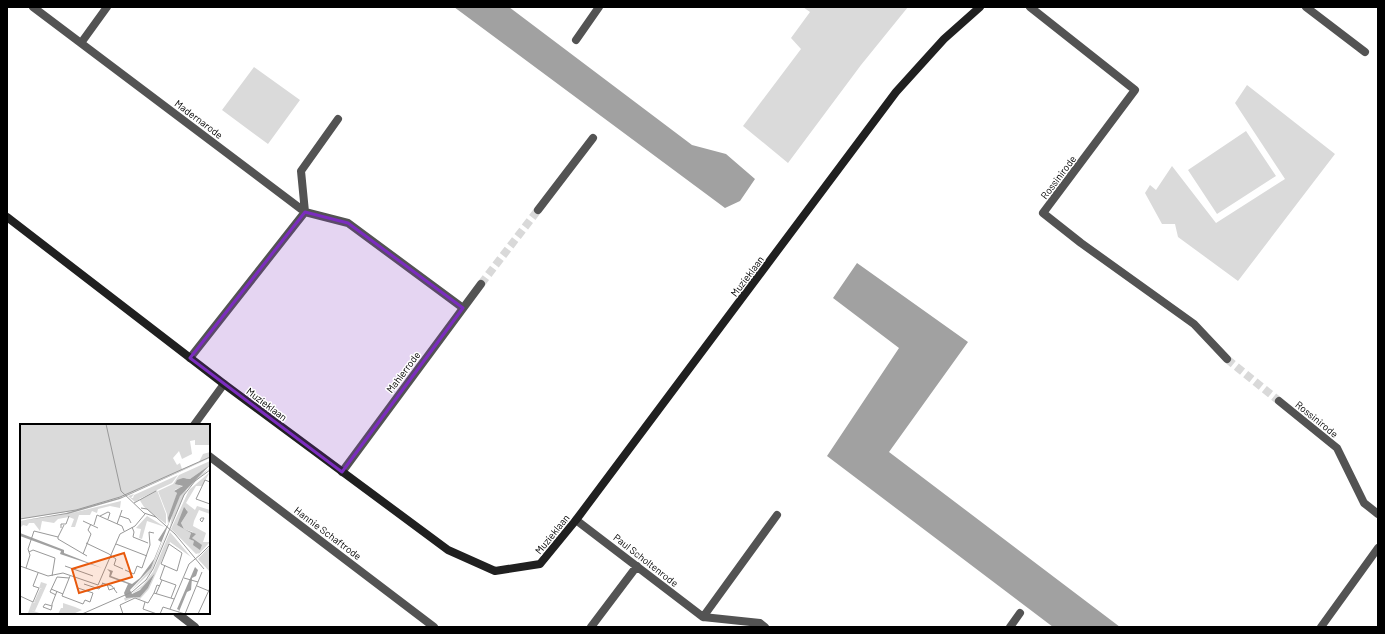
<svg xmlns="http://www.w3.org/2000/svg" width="1385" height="634" font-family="Barlow,sans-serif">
<rect width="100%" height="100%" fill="#fff"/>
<!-- green -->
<path fill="#dadada" d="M 803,7 L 908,7 L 861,65 L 788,163 L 743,126 L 801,49 L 791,38 L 810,12 Z
M 254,67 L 300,100 L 268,144 L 222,110 Z
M 1247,85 L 1335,154 L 1238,281 L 1178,237 L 1175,224 L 1162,224 L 1145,193 L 1150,185 L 1156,190 L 1172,166 L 1216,223 L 1285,179 L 1235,103 Z
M 1246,131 L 1276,176 L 1217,214 L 1188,170 Z"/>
<!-- water -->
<path fill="#a1a1a1" d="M 454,7 L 509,7 L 692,145 L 726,154 L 755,179 L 740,201 L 725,208 Z
M 857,263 L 968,342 L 889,452 L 1120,627 L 1053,627 L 827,456 L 899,348 L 833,298 Z"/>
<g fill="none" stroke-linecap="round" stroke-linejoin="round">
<!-- street-tunnel -->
<path stroke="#d9d9d9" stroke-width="8" stroke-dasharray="8 4" stroke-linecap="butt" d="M 481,284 L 538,210
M 1227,359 L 1279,401"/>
<!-- street -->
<path stroke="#535353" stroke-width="8" d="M 33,7 L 305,212 L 348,223 L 463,308
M 1030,7 L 1135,90 L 1043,213 L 1081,243 L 1194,324 L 1227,359
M 1306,7 L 1365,52
M 576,40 L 599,7
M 81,43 L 107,7
M 538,210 L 593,138
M 190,358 L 305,212 L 301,171 L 338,119
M 1279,401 L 1337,448 L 1364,503 L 1378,514
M 194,425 L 224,384
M 209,456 L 434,627
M 342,472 L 481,284
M 576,520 L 703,617 L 760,623 L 765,627
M 177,613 L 195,627
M 703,617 L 777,515
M 591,627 L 637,566
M 1010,627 L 1020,613
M 1321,627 L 1378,548"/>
<!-- secondary -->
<path stroke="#202020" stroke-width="8" d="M 7,217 L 224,384 L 448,550 L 495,571 L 540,564 L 576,520 L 896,92 L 944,39 L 980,7"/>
</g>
<!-- marked area -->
<path fill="#7b2cbf" fill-opacity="0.2" stroke="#7b2cbf" stroke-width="3" stroke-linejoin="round" d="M 305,212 L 348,223 L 463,308 L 342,472 L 190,358 Z"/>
<g text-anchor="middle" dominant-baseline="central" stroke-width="3" stroke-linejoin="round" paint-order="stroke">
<!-- street labels -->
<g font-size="10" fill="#000" stroke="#fff">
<text transform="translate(199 119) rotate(37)">Madernarode</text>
<text transform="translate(1058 177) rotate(-53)">Rossinirode</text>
<text transform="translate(747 276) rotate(-53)">Muzieklaan</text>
<text transform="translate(403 372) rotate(-53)">Mahlerrode</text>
<text transform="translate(267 404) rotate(37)">Muzieklaan</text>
<text transform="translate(1317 419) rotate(39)">Rossinirode</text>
<text transform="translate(328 533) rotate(37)">Hannie Schaftrode</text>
<text transform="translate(552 534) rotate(-51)">Muzieklaan</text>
<text transform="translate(646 560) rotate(38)">Paul Scholtenrode</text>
</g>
</g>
<!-- overview -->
<g transform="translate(20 424)">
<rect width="190" height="190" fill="#fff"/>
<path d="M 0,0 L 190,0 L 190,25 L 189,21 L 175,21 L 175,16 L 170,17 L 172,30 L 162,35 L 159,27 L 153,34 L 157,41 L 160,39 L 162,45 L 179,38 L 183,30 L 190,28 L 190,34 L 107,71 L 59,86 L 0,95 ZM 190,37 L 190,41 L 170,55 L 166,54 L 159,62 L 162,61 L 161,64 L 156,65 L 154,67 L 157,69 L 148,101 L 147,90 L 138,67 L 153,60 L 159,51 ZM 190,44 L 167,65 L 150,103 L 152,91 L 160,71 L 174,55 ZM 190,48 L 182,62 L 176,62 L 166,79 L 175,86 L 177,82 L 190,86 L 190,90 L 179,86 L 174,97 L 173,102 L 186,109 L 183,118 L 190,118 L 177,132 L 179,129 L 176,130 L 151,105 L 169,66 ZM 166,85 L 168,88 L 161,99 L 164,105 L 173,108 L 172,114 L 176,119 L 180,127 L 174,117 L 169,115 L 171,109 L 157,101 ZM 158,51 L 152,59 L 137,66 L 146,90 L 146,100 L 124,83 L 119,75 L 136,67 L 115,78 L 108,72 L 114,70 L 111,74 L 113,74 L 114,71 ZM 101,77 L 100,84 L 90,82 L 78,85 L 77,89 L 72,87 L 70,91 L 59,91 L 55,103 L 51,103 L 54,95 L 49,93 L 38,95 L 34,99 L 22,97 L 20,107 L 14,99 L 9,99 L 7,102 L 3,101 L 0,104 L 0,97 L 48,90 ZM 127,92 L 145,103 L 127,97 L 122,115 L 119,114 L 121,105 L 116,104 ZM 148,106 L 131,148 L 110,168 L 131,144 ZM 150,108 L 171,133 L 150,118 L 129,165 L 120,175 L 114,173 L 105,177 L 104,174 L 120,172 L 128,164 L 135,149 L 122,164 L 111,170 L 123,161 L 133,148 ZM 190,122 L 190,148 L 178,135 ZM 21,158 L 27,160 L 15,187 L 11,186 L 22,190 L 8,189 L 12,178 L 16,179 L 14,178 L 20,165 L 22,165 L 19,164 ZM 43,179 L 55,183 L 62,186 L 53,190 L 38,190 L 41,184 L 43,184 Z" fill="#dadada" fill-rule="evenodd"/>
<path d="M 190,34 L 100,75 L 48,90 L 0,97 L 46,89 L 102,73 ZM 190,41 L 160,72 L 131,144 L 110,166 L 112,170 L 120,166 L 135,149 L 128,164 L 120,173 L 106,174 L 104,169 L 108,160 L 89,153 L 90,148 L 87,145 L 93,147 L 91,152 L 112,160 L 120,154 L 134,135 L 141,118 L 138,116 L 149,99 L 148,94 L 157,69 L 154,67 L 163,62 L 155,60 L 157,56 L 163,54 L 170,55 ZM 164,83 L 168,88 L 161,99 L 164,105 L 176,110 L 172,114 L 182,121 L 180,126 L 173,121 L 174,117 L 169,115 L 171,109 L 157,101 ZM 0,109 L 44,126 L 44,129 L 82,144 L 40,130 L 41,127 L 0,112 ZM 175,143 L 178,146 L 176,152 L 172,154 L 171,166 L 167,168 L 158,190 L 159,186 L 157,185 Z" fill="#a1a1a1"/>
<path fill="none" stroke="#999" stroke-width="1" d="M 86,0 L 101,67 L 124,89 L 136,93M 114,79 L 136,67M 190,80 L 176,75 L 185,56 L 190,58M 121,84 L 127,85 L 155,110 L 184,145M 80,92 L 88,88 L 90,89 L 88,95M 100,92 L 109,95 L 111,99M 181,94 L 184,94 L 182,98 L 180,96 ZM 0,95 L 56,86 L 100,73 L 190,33M 63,97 L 78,104M 97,100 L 102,86M 74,101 L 77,91 L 102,102 L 104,107M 112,103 L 114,108 L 113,113 L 128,119M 41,104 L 41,100 L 46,100 L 49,92M 38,113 L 38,115 L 67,132M 38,113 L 44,101M 66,119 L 89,130 L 96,135 L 94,141 L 103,145M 96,120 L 127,132M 149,120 L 162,129 L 157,147 L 141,140 ZM 9,128 L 13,126 L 35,134 L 32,152M 63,130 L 71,110 L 68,106 L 71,100M 180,131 L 190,121M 0,142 L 28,152 L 43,149 L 78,161 L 100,110 L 115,102 L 125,90M 45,142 L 73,152M 6,144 L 10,131 L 8,125 L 14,107 L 38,113M 105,146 L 114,150 L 117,142 L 122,144 L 130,121 L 129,108 L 134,109M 50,152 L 42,172 L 63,180 L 65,176 L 70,178 L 73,169 L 58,164M 164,154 L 178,158M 142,156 L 156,161 L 151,174M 142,156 L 140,155 L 145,141M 82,159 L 92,162 L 97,169M 64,160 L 79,165 L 83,159M 87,160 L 89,166 L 95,164M 140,162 L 137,161 L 134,169 L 154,175M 177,162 L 189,167M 31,165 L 43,170M 136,170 L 142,156M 36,171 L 30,168 L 37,153 L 49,154M 0,172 L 13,178 L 19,164 L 13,162 L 18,149M 125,178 L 123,185 L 137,190M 32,182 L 25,180 L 23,183 L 31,186 L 32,182 L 32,180 L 37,167M 150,185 L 169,140 L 180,131M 62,190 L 112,168 L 126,156 L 133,145 L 164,71 L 175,57 L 190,46M 103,190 L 100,181 L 115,174 L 128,179 L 134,169M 140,190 L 143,183 L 165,190M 165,190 L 182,148M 178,190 L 190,164"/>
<path fill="#e8590c" fill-opacity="0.15" stroke="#e8590c" stroke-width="2" d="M 104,129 L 112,153 L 59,169 L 52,145 Z"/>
<rect width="190" height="190" fill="none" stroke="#000" stroke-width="2"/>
</g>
<!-- border -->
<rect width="1385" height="634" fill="none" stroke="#000000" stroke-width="16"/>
</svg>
